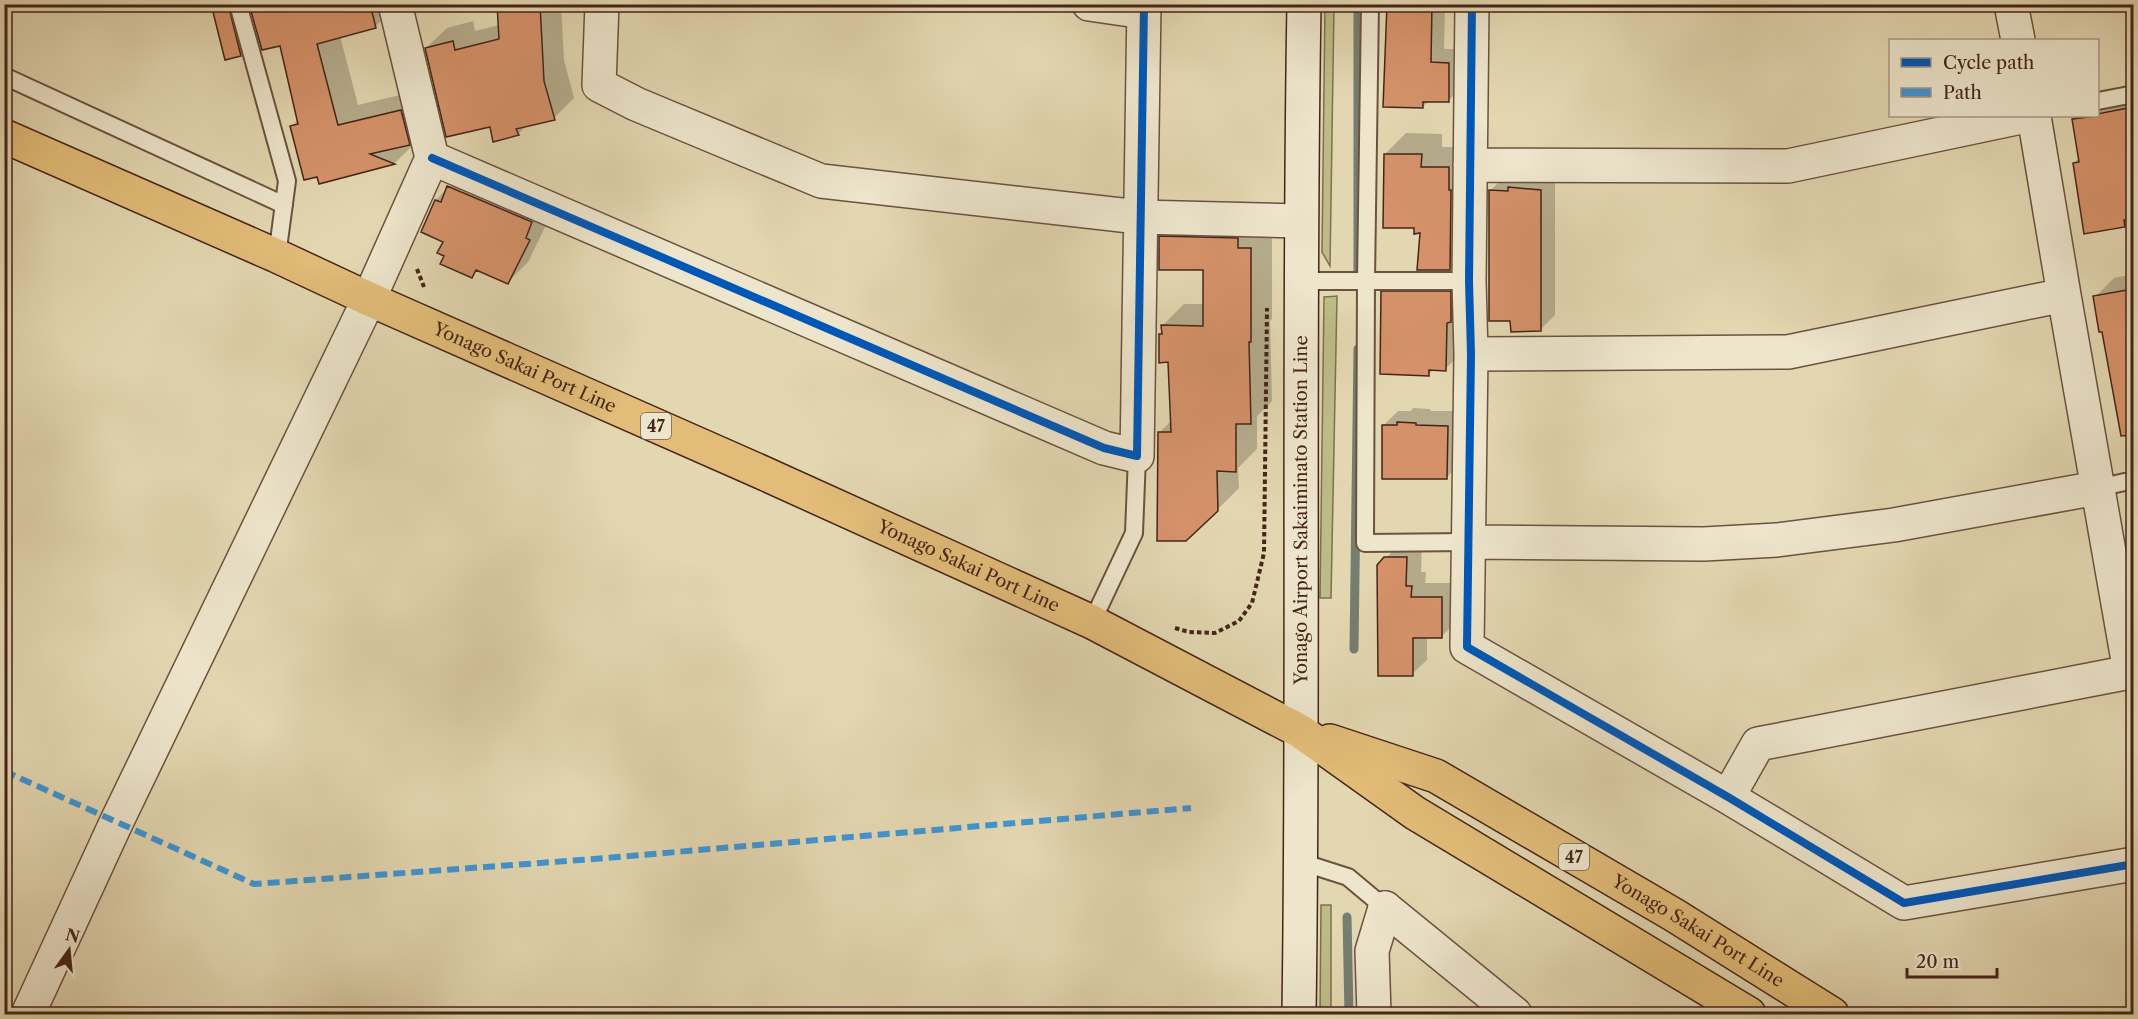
<svg xmlns="http://www.w3.org/2000/svg" width="2138" height="1019" font-family="'Libre Caslon Text',serif">
<rect width="100%" height="100%" fill="#e3d7b1"/>
<filter id="stains"><feTurbulence type="fractalNoise" baseFrequency=".00333" numOctaves="4"/><feColorMatrix values="0 0 0 0 .2 0 0 0 0 .09 0 0 0 0 .02 0 0 0 .5 -.17"/></filter>
<radialGradient id="worn" r=".72"><stop offset=".6" stop-color="#630" stop-opacity="0"/><stop offset="1" stop-color="#630" stop-opacity=".3"/></radialGradient>
<!-- green -->
<path fill="#bcbc86" stroke="#807050" stroke-width="1.5" d="M 1325,5 L 1334,5 L 1330,266 L 1322,252 Z
M 1337,296 L 1331,598 L 1320,598 L 1324,297 Z
M 1321,905 L 1331,905 L 1331,1014 L 1320,1014 Z"/>
<!-- shadow -->
<path fill="#0003" d="M 224,4 L 246,4 L 255,39 L 241,54 L 226,58 Z
M 251,4 L 395,4 L 395,6 L 375,27 L 340,36 L 358,105 L 421,90 L 429,124 L 410,142 L 414,144 L 395,163 L 320,183 L 318,175 L 292,126 L 299,119 L 281,44 Z
M 540,4 L 561,4 L 564,60 L 574,98 L 554,118 L 527,125 L 518,134 L 491,125 L 426,48 L 447,28 L 473,21 L 475,31 L 507,23 Z
M 1384,4 L 1449,4 L 1445,6 L 1444,49 L 1463,49 L 1463,86 L 1449,100 L 1429,100 L 1423,107 L 1389,6 Z
M 2134,92 L 2134,216 L 2124,225 L 2074,163 L 2079,158 L 2073,119 L 2077,116 L 2098,116 L 2098,99 Z
M 1406,133 L 1442,134 L 1442,147 L 1469,147 L 1471,248 L 1450,269 L 1422,232 L 1415,227 L 1385,154 Z
M 469,166 L 549,219 L 528,262 L 508,282 L 479,269 L 472,276 L 446,255 L 445,241 L 423,232 L 436,200 Z
M 1505,176 L 1555,176 L 1555,315 L 1540,330 L 1490,191 Z
M 1182,215 L 1272,227 L 1272,319 L 1270,321 L 1272,401 L 1257,416 L 1257,449 L 1238,468 L 1239,488 L 1217,510 L 1159,433 L 1172,420 L 1170,360 L 1160,334 L 1163,331 L 1163,325 L 1184,304 L 1205,304 L 1205,268 L 1161,237 Z
M 1402,272 L 1470,272 L 1465,350 L 1445,369 L 1434,368 L 1429,374 L 1382,292 Z
M 2134,274 L 2134,414 L 2119,417 L 2103,330 L 2095,297 L 2114,278 Z
M 1413,408 L 1430,409 L 1431,411 L 1462,411 L 1461,463 L 1446,478 L 1383,426 L 1398,411 L 1411,411 Z
M 1401,543 L 1422,543 L 1421,572 L 1426,572 L 1425,583 L 1456,583 L 1456,622 L 1441,637 L 1427,637 L 1427,660 L 1412,674 L 1378,566 Z"/>
<g fill="none" stroke-linecap="round" stroke-linejoin="round">
<!-- stream -->
<path stroke="#757e71" stroke-width="9" d="M 1358,4 L 1358,284
M 1354,649 L 1358,349
M 1347,917 L 1349,1014"/>
</g>
<!-- building -->
<path fill="#d5926a" stroke="#452519" stroke-width="1.5" d="M 211,4 L 228,4 L 241,56 L 225,60 Z
M 249,4 L 370,4 L 376,28 L 317,44 L 338,125 L 401,110 L 410,145 L 370,154 L 395,164 L 319,184 L 317,177 L 304,180 L 290,126 L 298,124 L 280,46 L 262,50 Z
M 497,4 L 540,4 L 544,81 L 555,120 L 516,129 L 519,135 L 493,142 L 490,127 L 446,137 L 425,48 L 453,41 L 455,50 L 499,39 Z
M 1387,4 L 1432,4 L 1431,62 L 1449,63 L 1449,102 L 1423,102 L 1423,108 L 1383,107 Z
M 2133,107 L 2133,218 L 2124,220 L 2125,227 L 2084,234 L 2073,163 L 2079,162 L 2072,119 L 2097,116 L 2097,114 Z
M 1384,154 L 1422,154 L 1421,167 L 1449,167 L 1449,190 L 1451,190 L 1450,270 L 1417,270 L 1420,233 L 1414,234 L 1414,228 L 1383,228 Z
M 447,186 L 532,222 L 526,238 L 530,240 L 508,284 L 476,270 L 472,278 L 440,264 L 444,256 L 437,253 L 443,242 L 421,232 L 435,200 L 441,202 Z
M 1508,187 L 1541,190 L 1541,331 L 1511,332 L 1510,321 L 1489,321 L 1489,190 L 1508,191 Z
M 1159,236 L 1238,238 L 1238,248 L 1251,248 L 1251,342 L 1249,342 L 1251,424 L 1236,424 L 1236,472 L 1217,471 L 1218,511 L 1186,541 L 1157,541 L 1158,432 L 1171,432 L 1168,362 L 1159,363 L 1159,334 L 1162,334 L 1161,325 L 1203,326 L 1203,270 L 1159,270 Z
M 2133,289 L 2133,435 L 2121,436 L 2102,332 L 2099,332 L 2093,296 Z
M 1381,291 L 1451,291 L 1451,322 L 1447,323 L 1446,371 L 1429,370 L 1429,376 L 1380,374 Z
M 1397,422 L 1416,423 L 1416,425 L 1448,426 L 1447,479 L 1382,479 L 1382,425 L 1397,425 Z
M 1384,557 L 1407,557 L 1406,586 L 1412,586 L 1411,597 L 1442,597 L 1442,638 L 1413,638 L 1413,676 L 1378,676 L 1377,565 Z"/>
<g fill="none" stroke-linecap="round" stroke-linejoin="round">
<defs>
<path id="service" d="M 238,4 L 287,181 L 277,256
M 1370,4 L 1366,280 L 1365,543 L 1469,542
M 4,76 L 284,205
M 2098,101 L 2134,94
M 1301,281 L 1469,281
M 2097,488 L 2134,480
M 1092,622 L 1134,533 L 1137,456
M 1301,862 L 1348,877 L 1385,908"/>
<path id="minor" d="M 602,4 L 599,85 L 636,104 L 821,181 L 1139,217 L 1300,221
M 1089,4 L 1144,12
M 1472,4 L 1469,281 L 1471,354 L 1467,647 L 1728,797 L 1904,903 L 2134,864
M 2011,4 L 2018,40
M 432,158 L 1104,448 L 1137,456 L 1144,4
M 1470,165 L 1788,166 L 2026,116
M 1471,354 L 1788,352 L 2064,295
M 1469,542 L 1704,544 L 1777,540 L 1894,525 L 2097,488
M 1728,797 L 1758,744 L 2130,672 L 2064,295 L 2034,116
M 28,1014 L 116,823 L 369,299 L 432,158 L 395,4
M 1374,1014 L 1372,951 L 1385,908"/>
<path id="tertiary" d="M 1385,908 L 1515,1014"/>
<g id="secondary">
<path id="s1" d="M 1299,1014 C 1304,678 1298,341 1304,4"/>
</g>
<g id="primary">
<path id="s2" d="M 4,136 L 277,256 L 369,299 L 761,472 L 1092,622 L 1300,731 L 1415,813 L 1749,1014"/>
<path id="s3" d="M 1330,741 L 1436,776 L 1674,915 L 1832,1014"/>
</g>
</defs>
<!-- service casing -->
<use href="#service" stroke="#6c523f" stroke-width="20"/>
<!-- minor casing -->
<use href="#minor" stroke="#6c523f" stroke-width="36"/>
<!-- tertiary casing -->
<use href="#tertiary" stroke="#6c523f" stroke-width="36"/>
<!-- secondary casing -->
<use href="#secondary" stroke="#452519" stroke-width="36"/>
<!-- primary casing -->
<use href="#primary" stroke="#452519" stroke-width="36"/>
<!-- path -->
<path stroke="#452519" stroke-width="4" stroke-dasharray="4.5 3" stroke-linecap="butt" d="M 417,269 L 424,287
M 1175,628 L 1189,632 L 1215,633 L 1239,621 L 1252,603 L 1264,553 L 1267,308"/>
<!-- service -->
<use href="#service" stroke="#ede5cc" stroke-width="16"/>
<!-- minor -->
<use href="#minor" stroke="#ede5cc" stroke-width="33"/>
<!-- tertiary -->
<use href="#tertiary" stroke="#ede5cc" stroke-width="33"/>
<!-- secondary -->
<use href="#secondary" stroke="#ede5cc" stroke-width="33"/>
<!-- primary -->
<use href="#primary" stroke="#e2bc78" stroke-width="33"/>
<!-- quiet -->
<path stroke="#4095d4" stroke-width="6" stroke-dasharray="12 6" stroke-linecap="butt" d="M 4,771 L 254,884 L 594,859 L 1191,808"/>
<defs>
<path id="cycleway" d="M 1472,4 L 1469,281 L 1471,354 L 1467,647 L 1728,797 L 1904,903 L 2134,864
M 432,158 L 1104,448 L 1137,456 L 1144,4"/>
</defs>
<!-- cycleway casing -->
<use href="#cycleway" stroke="#ede5cc" stroke-width="11"/>
<!-- cycleway -->
<use href="#cycleway" stroke="#0057b8" stroke-width="8"/>
</g>
<g text-anchor="middle" dominant-baseline="central" stroke-width="5" stroke-linejoin="round" paint-order="stroke">
<!-- shield labels -->
<g fill="#ede5cc" stroke="#775f4f" stroke-width="1.5">
<rect x="641" y="413" width="30" height="26" rx="4.5"/>
<rect x="1559" y="844" width="30" height="26" rx="4.5"/>
</g>
<g font-size="16" font-weight="bold" fill="#452519">
<text x="656" y="426">47</text>
<text x="1574" y="857">47</text>
</g>
<!-- street labels -->
<g font-size="18" fill="#452519" stroke="#ede5cc">
<text stroke="none"><textPath href="#s2" startOffset="570">Yonago Sakai Port Line</textPath></text>
<text stroke="none"><textPath href="#s1" startOffset="504">Yonago Airport Sakaiminato Station Line</textPath></text>
<text stroke="none"><textPath href="#s2" startOffset="1056">Yonago Sakai Port Line</textPath></text>
<text stroke="none"><textPath href="#s3" startOffset="416">Yonago Sakai Port Line</textPath></text>
</g>
</g>
<!-- margin -->
<rect width="2138" height="1019" fill="none" stroke="#e3d7b1" stroke-width="24"/>
<rect x="6" y="6" width="2126" height="1007" fill="none" stroke="#452519" stroke-width="3"/>
<rect x="12" y="12" width="2114" height="995" fill="none" stroke="#452519" stroke-width="1.5"/>
<!-- legend -->
<rect x="1889" y="39" width="210" height="78" fill="#ede5cc" stroke="#aa9884" stroke-width="1.5"/>
<rect x="1901" y="58" width="30" height="9" fill="#0057b8" stroke="#aa9884" stroke-width="1.5"/>
<text x="1943" y="69" font-size="18" fill="#452519">Cycle path</text>
<rect x="1901" y="88" width="30" height="9" fill="#4095d4" stroke="#aa9884" stroke-width="1.5"/>
<text x="1943" y="99" font-size="18" fill="#452519">Path</text>
<!-- north arrow -->
<g transform="translate(69 950) rotate(15)" stroke="#ede5cc" stroke-width="4.5" paint-order="stroke">
<path d="M0-4.5L10 22L0 15L-10 22Z" fill="#452519"/>
<text y="-9" font-size="16" font-weight="bold" text-anchor="middle" fill="#452519">N</text>
</g>
<!-- scale -->
<path d="M1907 968v9h90v-9" fill="none" stroke="#452519" stroke-width="3"/>
<text x="1916" y="968" font-size="18" fill="#452519" stroke="#ede5cc" stroke-width="4.5" paint-order="stroke">20 m</text>
<rect width="100%" height="100%" filter="url(#stains)"/>
<rect width="100%" height="100%" fill="url(#worn)"/>
</svg>
